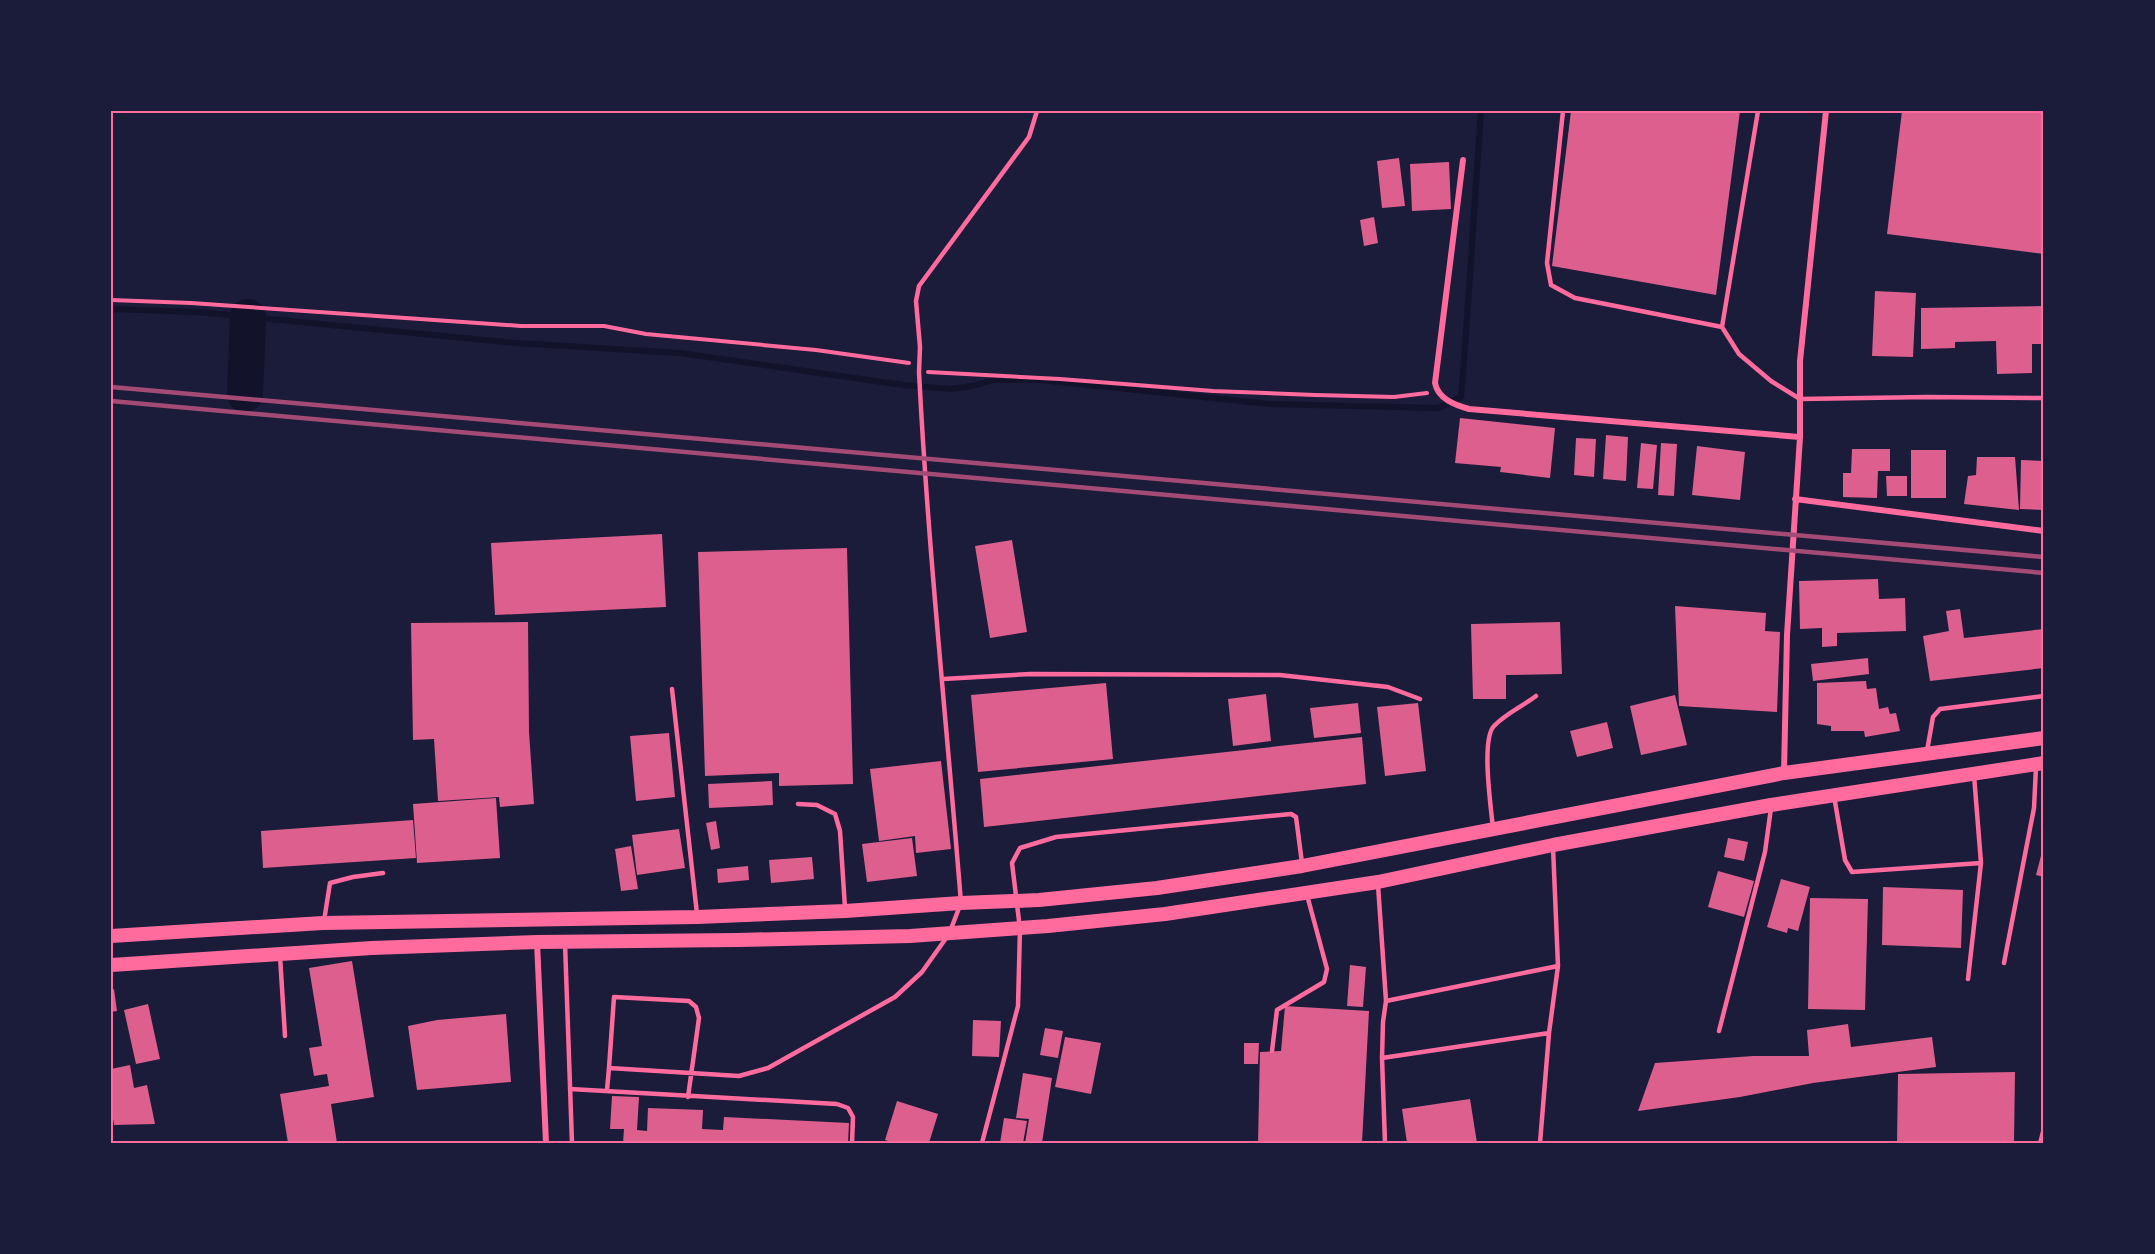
<svg xmlns="http://www.w3.org/2000/svg" width="2155" height="1254" font-family="Cabin,sans-serif">
<rect width="100%" height="100%" fill="#1b1b3a"/>
<g fill="none" stroke-linecap="round" stroke-linejoin="round">
<!-- stream -->
<path stroke="#12122b" stroke-width="6" d="M 111,309 L 198,312 L 516,343 L 680,353 L 903,385 L 950,389 L 973,386 L 993,380 L 1041,380 L 1269,404 L 1438,408 L 1461,397 C 1469,302 1474,207 1481,111"/>
<!-- river -->
<path stroke="#12122b" stroke-width="36" d="M 245,394 L 248,317"/>
</g>
<!-- building -->
<path fill="#dd5f8e" d="M 1571,111 L 1740,111 L 1716,295 L 1552,266 Z
M 1902,111 L 2044,111 L 2044,254 L 1887,234 Z
M 1399,158 L 1405,206 L 1382,208 L 1377,161 Z
M 1449,162 L 1451,209 L 1412,211 L 1410,164 Z
M 1374,217 L 1378,243 L 1364,246 L 1360,220 Z
M 1875,291 L 1916,293 L 1913,357 L 1872,356 Z
M 2044,306 L 2044,344 L 2032,344 L 2032,373 L 1997,374 L 1996,341 L 1955,342 L 1955,348 L 1921,349 L 1921,308 Z
M 1460,418 L 1555,428 L 1550,478 L 1500,472 L 1501,467 L 1455,463 Z
M 1606,435 L 1628,437 L 1626,481 L 1603,479 Z
M 1576,438 L 1596,439 L 1594,477 L 1574,475 Z
M 1641,443 L 1657,445 L 1653,489 L 1637,488 Z
M 1661,443 L 1677,444 L 1674,496 L 1658,495 Z
M 1697,446 L 1745,452 L 1740,500 L 1692,495 Z
M 1852,449 L 1890,449 L 1890,471 L 1878,471 L 1877,498 L 1843,497 L 1843,473 L 1851,473 Z
M 1911,450 L 1946,450 L 1946,498 L 1911,498 Z
M 1977,457 L 2015,457 L 2019,510 L 1964,504 L 1968,476 L 1976,475 Z
M 2021,460 L 2044,461 L 2044,510 L 2020,509 Z
M 1886,476 L 1907,476 L 1907,496 L 1887,496 Z
M 662,534 L 666,607 L 495,615 L 491,543 Z
M 1012,540 L 1027,632 L 990,638 L 975,546 Z
M 847,548 L 853,784 L 779,786 L 779,773 L 705,776 L 698,552 Z
M 1878,579 L 1879,599 L 1905,598 L 1906,631 L 1837,633 L 1837,646 L 1822,647 L 1822,628 L 1800,629 L 1799,581 Z
M 1675,606 L 1766,613 L 1765,631 L 1780,632 L 1777,712 L 1679,706 Z
M 1960,609 L 1964,638 L 2044,629 L 2044,668 L 1930,681 L 1923,636 L 1949,631 L 1946,611 Z
M 528,622 L 529,732 L 534,804 L 500,807 L 499,797 L 438,801 L 434,739 L 413,740 L 411,623 Z
M 1560,622 L 1562,674 L 1506,675 L 1506,699 L 1473,699 L 1471,624 Z
M 1868,658 L 1869,674 L 1813,681 L 1811,664 Z
M 1866,681 L 1867,689 L 1876,688 L 1879,709 L 1888,707 L 1890,714 L 1896,713 L 1900,731 L 1865,737 L 1864,731 L 1831,731 L 1831,726 L 1817,724 L 1817,683 Z
M 1106,683 L 1113,759 L 978,772 L 971,695 Z
M 1266,694 L 1271,741 L 1233,746 L 1228,699 Z
M 1675,695 L 1687,745 L 1641,755 L 1630,706 Z
M 1358,703 L 1361,733 L 1314,738 L 1310,708 Z
M 1418,703 L 1426,771 L 1385,776 L 1377,707 Z
M 1607,722 L 1613,748 L 1577,757 L 1570,731 Z
M 669,733 L 675,797 L 636,801 L 630,736 Z
M 1362,737 L 1366,784 L 984,827 L 980,779 Z
M 941,761 L 951,849 L 916,853 L 915,836 L 879,841 L 870,769 Z
M 772,781 L 773,805 L 709,808 L 708,784 Z
M 496,798 L 500,858 L 417,863 L 413,804 Z
M 413,820 L 416,858 L 263,868 L 261,831 Z
M 716,821 L 720,848 L 711,850 L 706,823 Z
M 679,829 L 685,868 L 637,875 L 632,835 Z
M 912,838 L 917,876 L 867,882 L 862,844 Z
M 1728,838 L 1748,842 L 1744,861 L 1724,857 Z
M 631,846 L 638,889 L 621,891 L 615,849 Z
M 2043,848 L 2044,848 L 2044,877 L 2036,875 Z
M 812,857 L 814,879 L 771,883 L 769,860 Z
M 748,866 L 749,880 L 718,883 L 717,869 Z
M 1718,871 L 1754,881 L 1744,917 L 1708,907 Z
M 1781,879 L 1810,887 L 1798,931 L 1788,928 L 1787,933 L 1767,927 Z
M 1883,887 L 1963,890 L 1961,948 L 1882,945 Z
M 1810,898 L 1868,899 L 1865,1010 L 1808,1009 Z
M 352,961 L 374,1097 L 331,1104 L 337,1143 L 288,1143 L 280,1094 L 329,1086 L 327,1074 L 314,1076 L 309,1048 L 322,1046 L 309,968 Z
M 1350,965 L 1366,967 L 1363,1007 L 1347,1006 Z
M 114,989 L 117,1011 L 111,1012 L 111,990 Z
M 148,1004 L 160,1059 L 136,1064 L 124,1010 Z
M 1285,1006 L 1369,1011 L 1362,1143 L 1258,1143 L 1260,1052 L 1281,1051 Z
M 506,1014 L 511,1082 L 417,1090 L 408,1026 L 437,1020 Z
M 973,1020 L 1001,1021 L 999,1057 L 972,1056 Z
M 1848,1024 L 1851,1047 L 1932,1037 L 1936,1067 L 1813,1083 L 1740,1097 L 1638,1111 L 1655,1063 L 1753,1056 L 1809,1056 L 1807,1030 Z
M 1045,1028 L 1063,1031 L 1058,1058 L 1040,1055 Z
M 1065,1037 L 1101,1043 L 1091,1094 L 1055,1087 Z
M 1244,1043 L 1259,1043 L 1258,1064 L 1244,1064 Z
M 130,1065 L 134,1088 L 147,1085 L 155,1124 L 114,1125 L 111,1107 L 113,1106 L 111,1069 Z
M 2015,1072 L 2014,1143 L 1897,1143 L 1898,1074 Z
M 1023,1073 L 1052,1078 L 1042,1143 L 1025,1143 L 1029,1119 L 1016,1118 Z
M 612,1096 L 639,1097 L 637,1130 L 647,1131 L 648,1108 L 703,1110 L 702,1129 L 723,1130 L 724,1117 L 849,1123 L 848,1143 L 623,1143 L 624,1129 L 610,1129 Z
M 1470,1099 L 1477,1143 L 1407,1143 L 1402,1109 Z
M 897,1101 L 938,1114 L 929,1143 L 894,1143 L 885,1140 Z
M 1004,1118 L 1027,1121 L 1023,1143 L 1000,1143 Z"/>
<g fill="none" stroke-linecap="round" stroke-linejoin="round">
<!-- path -->
<path stroke="#ff6b9d" stroke-width="4" d="M 111,300 L 191,303 L 521,326 L 604,326 L 646,334 L 816,350 L 909,363
M 928,372 L 1060,379 L 1213,391 L 1315,395 L 1394,397 L 1427,393"/>
<!-- service -->
<path stroke="#ff6b9d" stroke-width="4.5" d="M 1563,111 L 1547,263 L 1551,285 L 1575,298 L 1722,327 L 1739,354 L 1771,381 L 1800,399 L 1927,397 L 2044,398
M 1722,327 L 1758,111
M 943,679 L 1031,674 L 1280,675 L 1388,687 L 1420,699
M 672,689 L 697,914
M 1927,751 L 1933,717 L 1940,709 L 2044,696
M 1834,796 L 1845,860 L 1852,872 L 1981,863
M 798,804 L 817,805 L 835,814 L 840,831 L 845,908
M 1493,828 C 1491,808 1481,739 1494,726 C 1505,714 1523,706 1536,696
M 1378,885 L 1386,1001 L 1383,1022 L 1382,1058 L 1549,1033
M 324,921 L 330,883 L 353,877 L 383,873
M 565,943 L 572,1143
M 280,956 L 285,1036
M 2004,963 L 2034,808 L 2036,767
M 1968,979 L 1981,863 L 1974,775
M 1386,1001 L 1558,966
M 1719,1031 L 1765,852 L 1771,808
M 1272,1051 L 1277,1010 L 1324,982 L 1327,969 L 1307,895
M 1382,1058 L 1385,1143
M 609,1068 L 614,997 L 689,1001 L 696,1007 L 699,1018 L 688,1097
M 570,1089 L 837,1104 L 848,1108 L 853,1117 L 852,1143
M 607,1090 L 609,1068 L 739,1076 L 768,1068 L 895,997 L 922,972 L 949,934 L 961,903 C 947,726 928,549 919,372 L 920,347 L 916,301 L 919,286 L 1029,137 L 1037,111
M 982,1143 L 1018,1006 L 1020,929 L 1012,863 L 1020,848 L 1056,837 L 1291,814 L 1296,817 L 1302,863
M 1540,1143 L 1549,1033 L 1558,966 L 1553,847"/>
<!-- minor -->
<path stroke="#ff6b9d" stroke-width="6" d="M 1463,160 L 1435,383 C 1438,399 1455,405 1469,409 L 1800,437
M 1795,499 L 2044,531
M 1784,772 L 1787,635 L 1800,437 L 1800,361 L 1826,111
M 537,942 L 546,1143
M 2041,1143 L 2044,1131"/>
<!-- trunk -->
<path stroke="#ff6b9d" stroke-width="14" d="M 111,936 L 323,923 L 697,917 L 845,911 L 961,903 L 1039,900 L 1157,888 L 1302,866 L 1784,773 L 2044,738
M 111,965 L 372,948 L 537,942 L 737,940 L 910,936 L 1048,926 L 1165,914 L 1378,882 L 1553,845 L 1771,805 L 2044,763"/>
<!-- rail -->
<path stroke="#a44b75" stroke-width="4.5" d="M 111,387 L 2044,557
M 111,401 L 2044,573"/>
</g>
<!-- border -->
<rect width="2155" height="1254" fill="none" stroke="#1b1b3a" stroke-width="225"/>
<rect x="112" y="112" width="1930" height="1030" fill="none" stroke="#ff6b9d" stroke-width="2"/>
</svg>
